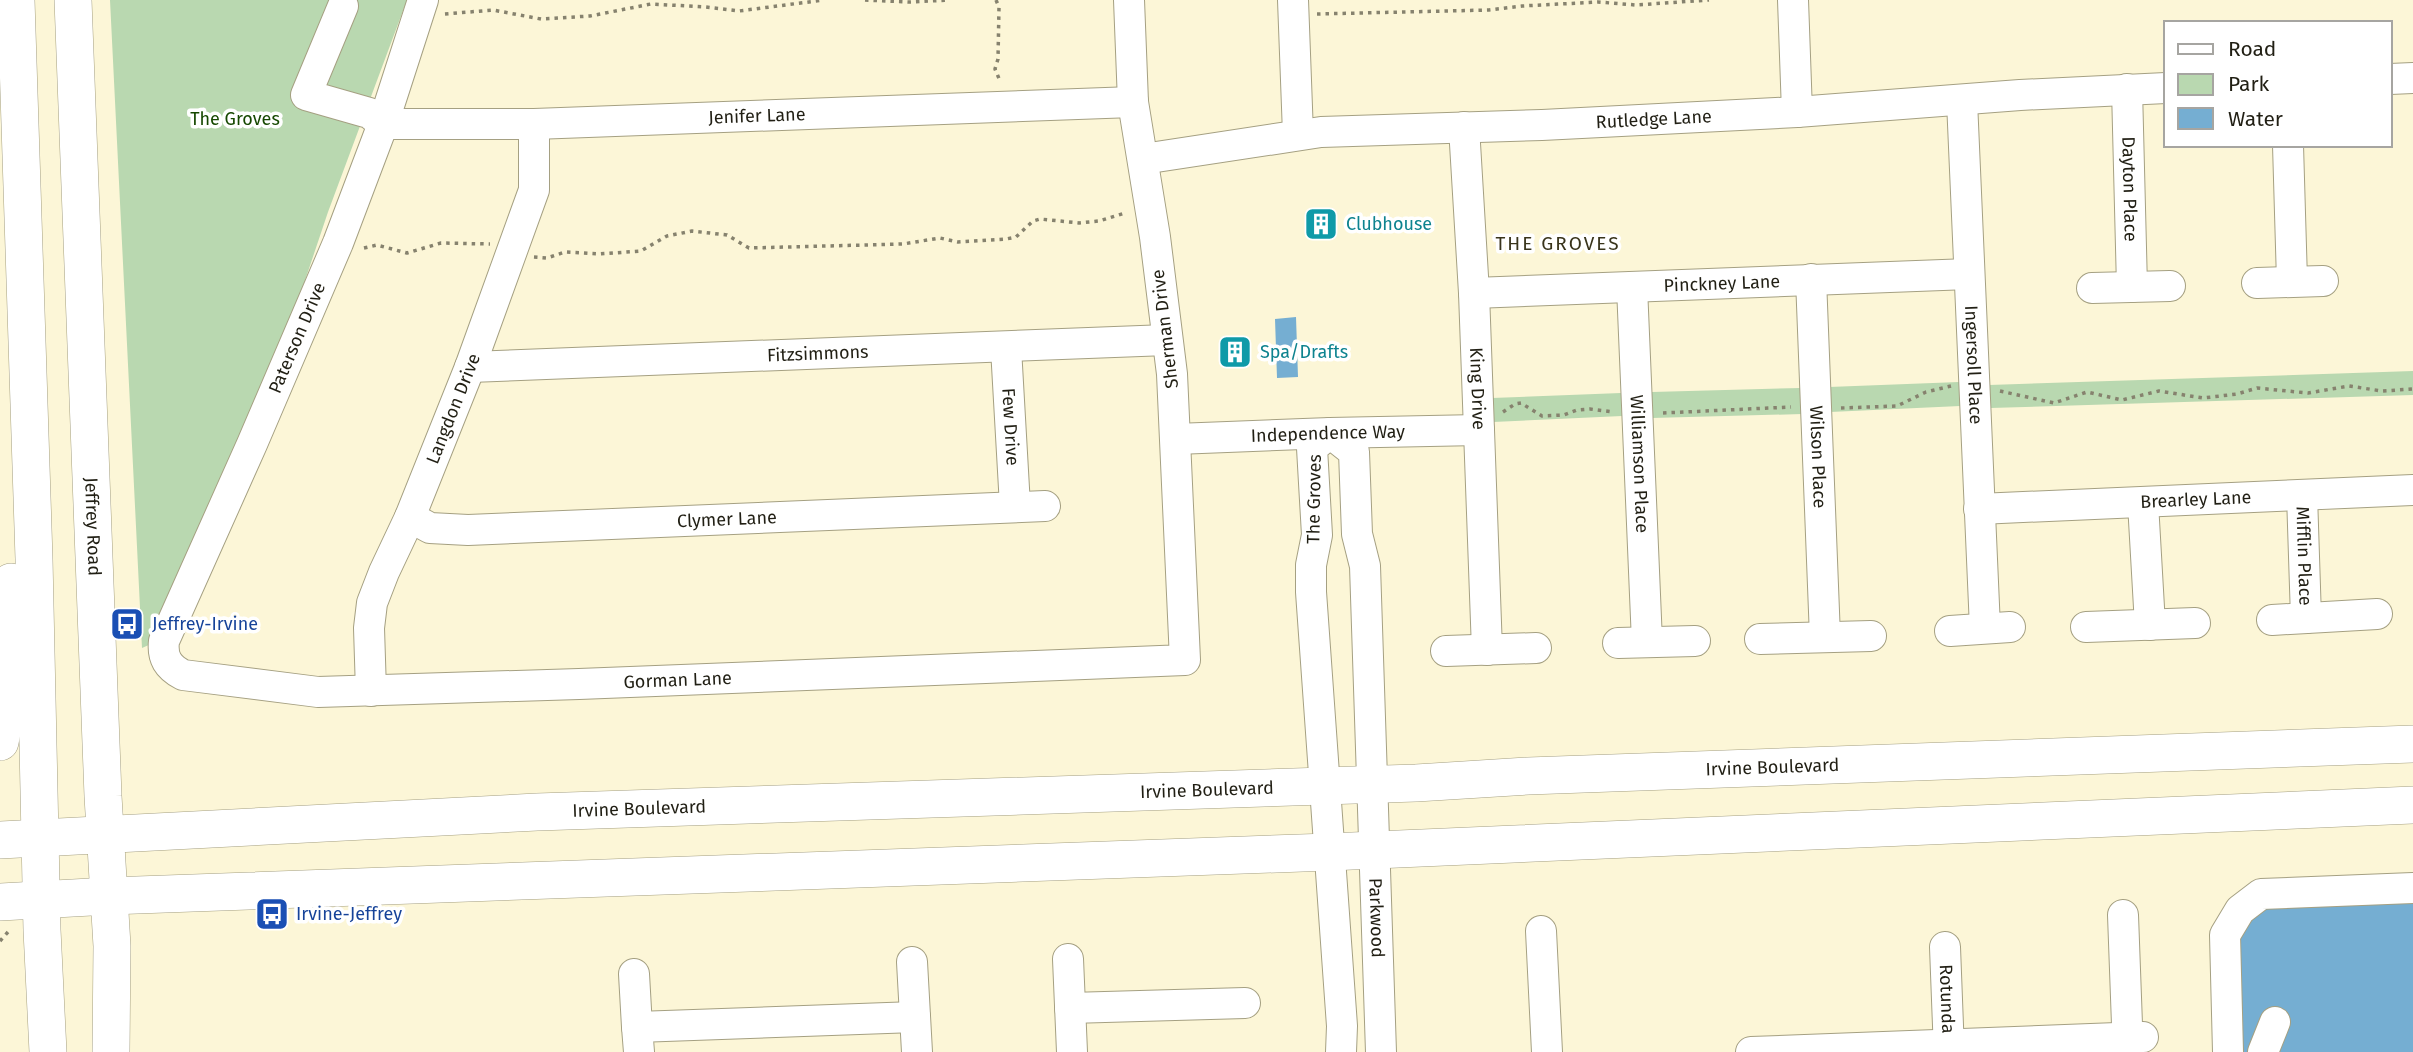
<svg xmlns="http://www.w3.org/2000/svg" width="2413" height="1052" font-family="'Fira Sans',sans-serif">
<rect width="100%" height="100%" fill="#fcf6d7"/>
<!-- green -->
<path fill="#b9d8b0" d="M 110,0 L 407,0 L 328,212 L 284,343 L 151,644 L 142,648 Z
M 2413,371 L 2413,395 L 1990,408 L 1989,385 Z
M 1959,382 L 1960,406 L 1830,412 L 1829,387 Z
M 1801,388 L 1802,414 L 1652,418 L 1652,392 Z
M 1621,393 L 1622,416 L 1493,422 L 1492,398 Z"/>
<!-- water -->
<path fill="#75aed2" d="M 1296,317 L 1298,377 L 1277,378 L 1275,319 Z
M 2413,898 L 2413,1052 L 2240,1052 L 2237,946 L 2243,922 L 2265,906 Z"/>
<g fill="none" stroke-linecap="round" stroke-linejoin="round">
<defs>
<g id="minor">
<path id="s1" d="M 423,0 L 383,124 L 338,243 L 252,444 L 164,641 C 162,658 168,667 183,675 L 318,692 L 579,684 L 1185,660 L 1172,374 L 1155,237 L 1133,102 L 1129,0"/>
<path d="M 1293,0 L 1298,134"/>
<path d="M 1793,0 L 1797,112"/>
<path d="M 343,6 L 306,95 L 369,113 L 383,124"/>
<path d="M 2390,79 L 2413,78"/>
<path id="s2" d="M 2127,89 L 2132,287"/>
<path id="s3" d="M 1962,101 L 1985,628"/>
<path id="s4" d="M 383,124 L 534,124 L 1133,102"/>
<path id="s5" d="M 1464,127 L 1474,293 L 1487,650"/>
<path d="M 2288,145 L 2292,281"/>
<path id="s6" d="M 1143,159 L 1321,132 L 1542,125 L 1797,112 L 2020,95 L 2166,88"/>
<path id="s7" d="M 1811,279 L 1825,637"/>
<path d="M 2257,283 L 2323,281"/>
<path id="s8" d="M 1632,287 L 1647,642"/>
<path d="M 2092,288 L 2170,286"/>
<path id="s9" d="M 1474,293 L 1969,274"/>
<path id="s10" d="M 1006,348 L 1015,506"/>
<path id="s11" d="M 470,367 L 1167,340"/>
<path id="s12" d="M 1176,439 L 1330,433 L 1479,430"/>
<path id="s13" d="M 2302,495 L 2306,618"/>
<path d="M 2143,503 L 2150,625"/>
<path id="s14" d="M 1979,509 L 2413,490"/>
<path id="s15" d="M 410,517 L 430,528 L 468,530 L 1045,506"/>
<path d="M 2272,620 L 2377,614"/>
<path d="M 2086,627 L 2195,623"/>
<path d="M 1950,631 L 2010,627"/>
<path d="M 1760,639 L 1871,636"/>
<path d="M 1618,643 L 1695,641"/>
<path d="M 1446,651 L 1536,648"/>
<path id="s16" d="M 371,691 L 369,628 L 372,603 L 384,572 L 410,517 L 470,367 L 534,190 L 534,124"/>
<path d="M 2123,915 L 2128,1052"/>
<path d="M 1541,931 L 1547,1052"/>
<path id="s17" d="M 1945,947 L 1949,1052"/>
<path d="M 1068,959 L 1072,1052"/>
<path d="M 912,962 L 917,1052"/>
<path d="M 634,974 L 637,1027"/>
<path d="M 1070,1008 L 1245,1003"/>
<path d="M 639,1052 L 637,1027 L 915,1017"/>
<path id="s18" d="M 1341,1052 L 1342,1026 L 1311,592 L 1311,565 L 1317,535 L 1312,448 L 1330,433 L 1354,452 L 1357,534 L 1365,566 L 1381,1052"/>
<path d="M 1751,1052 L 2143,1037"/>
<path d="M 2228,1052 L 2225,935 L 2240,910 L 2261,894 L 2413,888"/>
<path d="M 2263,1052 L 2275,1022"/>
</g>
<g id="major">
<path d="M 16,0 L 34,559 L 42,930 L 48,1052"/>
<path id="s19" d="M 73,0 L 103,796 L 112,946 L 111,1052"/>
<path d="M 0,742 L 8,701 L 11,582"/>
<path id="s20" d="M 0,840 L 537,812 L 1416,783 L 1528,776 L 2413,744"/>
<path d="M 0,902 L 109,896 L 1329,852 L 2413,805"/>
</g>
</defs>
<!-- minor casing -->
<use href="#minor" stroke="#a5a082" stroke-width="32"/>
<!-- major casing -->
<use href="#major" stroke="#a5a082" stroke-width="38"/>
<!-- path -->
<path stroke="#86826e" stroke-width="3.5" stroke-dasharray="3.5 5" stroke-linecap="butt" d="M 865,0 L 909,2 L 949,0
M 996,0 L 999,7 L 998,59 L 995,69 L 1000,81
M 445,14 L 493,10 L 541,19 L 590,16 L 651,4 L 706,7 L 739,11 L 824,0
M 1317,14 L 1489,10 L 1522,6 L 1598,2 L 1636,5 L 1709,0
M 364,248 L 377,245 L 407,253 L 441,243 L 490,244
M 534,257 L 547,258 L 565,252 L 599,254 L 641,251 L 667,236 L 692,231 L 727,235 L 749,248 L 903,244 L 940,238 L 958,242 L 1006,239 L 1016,237 L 1033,221 L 1040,219 L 1079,223 L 1099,221 L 1125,213
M 2000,391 L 2054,403 L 2087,392 L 2122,400 L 2159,391 L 2203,398 L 2237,394 L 2257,388 L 2308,393 L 2349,386 L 2382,391 L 2413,389
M 1841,408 L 1897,406 L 1926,392 L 1951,386
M 1503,412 L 1515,404 L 1521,403 L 1542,416 L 1564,415 L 1577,410 L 1590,409 L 1613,412
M 1663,413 L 1791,407
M 0,941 L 8,932"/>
<!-- minor -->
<use href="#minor" stroke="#fff" stroke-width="30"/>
<!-- major -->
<use href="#major" stroke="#fff" stroke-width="37"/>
</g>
<!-- icons -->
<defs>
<symbol id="building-square" viewBox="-11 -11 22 22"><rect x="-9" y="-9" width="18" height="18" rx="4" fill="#0f9aa8" stroke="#fff"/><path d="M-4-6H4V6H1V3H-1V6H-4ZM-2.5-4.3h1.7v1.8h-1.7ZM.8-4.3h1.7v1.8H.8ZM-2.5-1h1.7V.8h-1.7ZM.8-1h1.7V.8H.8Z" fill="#fff"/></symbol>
<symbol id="bus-square" viewBox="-11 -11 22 22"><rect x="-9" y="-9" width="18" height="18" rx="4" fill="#1a4fb4" stroke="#fff"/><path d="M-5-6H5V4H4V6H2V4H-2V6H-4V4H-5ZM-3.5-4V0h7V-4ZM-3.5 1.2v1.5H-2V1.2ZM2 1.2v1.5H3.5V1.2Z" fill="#fff"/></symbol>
</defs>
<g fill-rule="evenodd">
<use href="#building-square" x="1302" y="205" width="38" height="38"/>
<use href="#building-square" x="1216" y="333" width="38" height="38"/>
<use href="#bus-square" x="108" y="605" width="38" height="38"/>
<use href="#bus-square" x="253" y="895" width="38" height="38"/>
</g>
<g text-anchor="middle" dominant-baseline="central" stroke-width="7" stroke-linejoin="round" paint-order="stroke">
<!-- street labels -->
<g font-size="18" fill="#211f14" stroke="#fff">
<text stroke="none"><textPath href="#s4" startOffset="374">Jenifer Lane</textPath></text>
<text stroke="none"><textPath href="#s6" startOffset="513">Rutledge Lane</textPath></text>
<text stroke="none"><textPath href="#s2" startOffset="100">Dayton Place</textPath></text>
<text stroke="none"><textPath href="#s9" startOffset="248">Pinckney Lane</textPath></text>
<text transform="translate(1165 329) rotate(-97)">Sherman Drive</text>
<text transform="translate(297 338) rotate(-67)">Paterson Drive</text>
<text stroke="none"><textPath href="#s11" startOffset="348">Fitzsimmons</textPath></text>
<text stroke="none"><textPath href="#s3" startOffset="264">Ingersoll Place</textPath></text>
<text stroke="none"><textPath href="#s5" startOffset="262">King Drive</textPath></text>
<text stroke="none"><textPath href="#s16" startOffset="299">Langdon Drive</textPath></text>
<text stroke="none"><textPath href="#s10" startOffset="79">Few Drive</textPath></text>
<text stroke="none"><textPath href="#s12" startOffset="152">Independence Way</textPath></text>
<text stroke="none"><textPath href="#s7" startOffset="178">Wilson Place</textPath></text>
<text stroke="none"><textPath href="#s8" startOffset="177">Williamson Place</textPath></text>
<text transform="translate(1314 499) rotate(-89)">The Groves</text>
<text stroke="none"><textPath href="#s14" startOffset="217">Brearley Lane</textPath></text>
<text stroke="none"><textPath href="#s15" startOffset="320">Clymer Lane</textPath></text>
<text stroke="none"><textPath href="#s19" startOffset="527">Jeffrey Road</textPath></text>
<text stroke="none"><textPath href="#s13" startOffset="61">Mifflin Place</textPath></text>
<text stroke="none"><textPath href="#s1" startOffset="1230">Gorman Lane</textPath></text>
<text stroke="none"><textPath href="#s20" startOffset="1774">Irvine Boulevard</textPath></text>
<text stroke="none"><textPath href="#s20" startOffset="1208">Irvine Boulevard</textPath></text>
<text stroke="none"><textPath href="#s20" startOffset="640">Irvine Boulevard</textPath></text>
<text stroke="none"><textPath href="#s18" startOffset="1127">Parkwood</textPath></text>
<text stroke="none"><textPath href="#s17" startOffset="52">Rotunda</textPath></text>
</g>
<!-- park labels -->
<g font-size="18" fill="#164801" stroke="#fff">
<text x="235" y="119">The Groves</text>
</g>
<!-- culture labels -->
<g font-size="18" fill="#0d838f" stroke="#fff" text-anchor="start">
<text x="1346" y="224">Clubhouse</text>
<text x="1260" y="352">Spa/Drafts</text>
</g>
<!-- transit labels -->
<g font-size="18" fill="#164399" stroke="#fff" text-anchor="start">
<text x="152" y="624">Jeffrey-Irvine</text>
<text x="296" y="914">Irvine-Jeffrey</text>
</g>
<!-- neighbourhood labels -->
<g font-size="19" letter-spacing="2" fill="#39341b" stroke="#fff">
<text x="1558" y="243">THE GROVES</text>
</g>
</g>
<!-- legend -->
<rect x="2164" y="21" width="228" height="126" fill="#ffffff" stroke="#a6a5a1" stroke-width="2"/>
<rect x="2178" y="44" width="35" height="10" fill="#ffffff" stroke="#a6a5a1" stroke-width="2"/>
<text x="2228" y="56" font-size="21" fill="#211f14">Road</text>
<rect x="2178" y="74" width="35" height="21" fill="#b9d8b0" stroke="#a6a5a1" stroke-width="2"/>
<text x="2228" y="91" font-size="21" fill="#211f14">Park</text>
<rect x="2178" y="108" width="35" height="21" fill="#75aed2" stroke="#a6a5a1" stroke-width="2"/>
<text x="2228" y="126" font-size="21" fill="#211f14">Water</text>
</svg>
